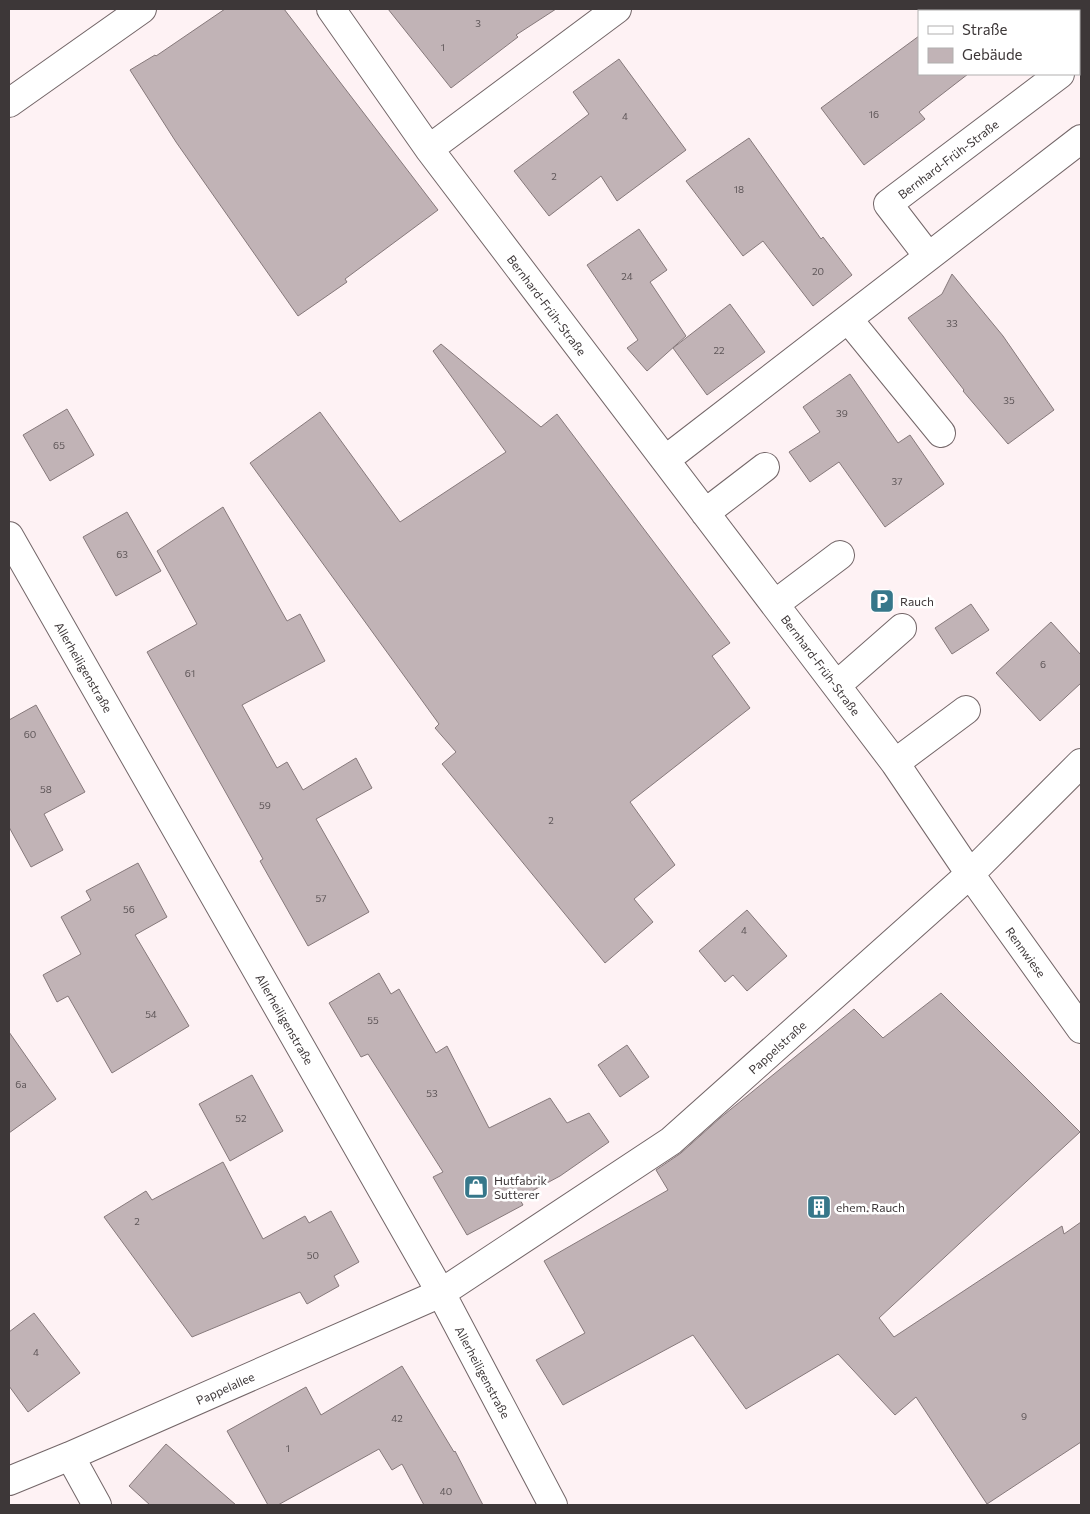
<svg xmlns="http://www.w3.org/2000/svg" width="1090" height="1514" font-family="Commissioner,sans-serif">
<rect width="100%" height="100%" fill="#fef2f4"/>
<!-- building -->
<path fill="#c1b3b6" stroke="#86797b" d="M 225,9 L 284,9 L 438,210 L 345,279 L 347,282 L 298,316 L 176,142 L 130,70 L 155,55 L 156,56 Z
M 388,9 L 556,9 L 516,35 L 518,37 L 451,88 Z
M 919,36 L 919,74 L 968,74 L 919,112 L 925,119 L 864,165 L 821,108 Z
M 619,59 L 686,150 L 617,201 L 601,176 L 549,216 L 514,171 L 589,114 L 573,92 Z
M 749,138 L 821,239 L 823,237 L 852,275 L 813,306 L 763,241 L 743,256 L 686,181 Z
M 639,229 L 667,270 L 650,282 L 686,336 L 647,371 L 627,348 L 638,340 L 587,265 Z
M 952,274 L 1003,336 L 1054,410 L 1008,444 L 963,391 L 964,390 L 908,318 L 942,294 Z
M 730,304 L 765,352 L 707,395 L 673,348 Z
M 441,344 L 541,427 L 557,414 L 730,643 L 712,656 L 750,708 L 630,802 L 675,865 L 634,899 L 653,922 L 605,963 L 442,764 L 456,752 L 435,728 L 439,724 L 250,463 L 320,412 L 400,522 L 506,452 L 433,351 Z
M 850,374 L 898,443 L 910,435 L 944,484 L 885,527 L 839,462 L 810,482 L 789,452 L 820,432 L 803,407 Z
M 67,409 L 94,455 L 50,481 L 23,435 Z
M 223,507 L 287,621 L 300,614 L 325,661 L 242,705 L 277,768 L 287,762 L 303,790 L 356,758 L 372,788 L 316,819 L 369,912 L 308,946 L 260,861 L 263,859 L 147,652 L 197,624 L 157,551 Z
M 127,512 L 161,571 L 116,596 L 83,537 Z
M 971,604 L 989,630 L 952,654 L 935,628 Z
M 1051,622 L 1081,655 L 1081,683 L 1040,721 L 996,673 Z
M 36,705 L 85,792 L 44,814 L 63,850 L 31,867 L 9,827 L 9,720 Z
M 138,863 L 167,917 L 135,935 L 189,1026 L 112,1073 L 68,996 L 57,1002 L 43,975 L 81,954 L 61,917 L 91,900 L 86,891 Z
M 747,910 L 787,956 L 747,991 L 733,975 L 725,982 L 699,951 Z
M 379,973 L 391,994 L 399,989 L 436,1053 L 447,1046 L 489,1128 L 550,1098 L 567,1123 L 589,1113 L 609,1142 L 560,1176 L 519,1198 L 523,1205 L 467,1235 L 433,1177 L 443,1172 L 368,1054 L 361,1057 L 329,1003 Z
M 941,993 L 1080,1132 L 879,1318 L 894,1337 L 1062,1226 L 1064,1234 L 1081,1222 L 1081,1442 L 987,1504 L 916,1397 L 895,1415 L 838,1354 L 746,1409 L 693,1335 L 563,1405 L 536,1360 L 585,1333 L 544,1261 L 668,1190 L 656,1170 L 681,1153 L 720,1118 L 854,1009 L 883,1038 Z
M 9,1032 L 56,1099 L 9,1133 Z
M 627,1045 L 649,1077 L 620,1097 L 598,1065 Z
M 252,1075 L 283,1131 L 230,1161 L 199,1104 Z
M 223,1162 L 263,1239 L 305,1216 L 309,1223 L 331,1211 L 359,1262 L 334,1276 L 339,1286 L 307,1304 L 300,1292 L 192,1337 L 104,1217 L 146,1191 L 152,1200 Z
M 34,1313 L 80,1373 L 28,1412 L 9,1386 L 9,1332 Z
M 402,1366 L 454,1452 L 455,1451 L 483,1505 L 424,1505 L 402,1464 L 392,1470 L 379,1449 L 278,1505 L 268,1505 L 227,1431 L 306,1387 L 321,1415 Z
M 166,1444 L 236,1505 L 150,1505 L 129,1486 Z"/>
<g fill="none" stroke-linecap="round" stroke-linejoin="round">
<defs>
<path id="minor" d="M 331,9 L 429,149 L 895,763 L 970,874 L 1081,1029
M 1061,9 L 1063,11
M 1079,34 L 1081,37
M 1079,60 L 1081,58
M 9,103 L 142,9
M 429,149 L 617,9
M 928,256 L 888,204 L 1060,74
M 848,319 L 941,433
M 665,460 L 1081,139
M 705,513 L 765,467
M 9,536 L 441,1293 L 553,1505
M 775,604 L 840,555
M 837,685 L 902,628
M 895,763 L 966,710
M 70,1456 L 97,1505
M 9,1481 L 70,1456 L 441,1293 L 671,1141 L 970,874 L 1081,763"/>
</defs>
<!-- minor casing -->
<use href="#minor" stroke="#736668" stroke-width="30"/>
<!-- minor -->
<use href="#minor" stroke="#fff" stroke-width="28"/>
</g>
<!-- icons -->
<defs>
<symbol id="parking-square" viewBox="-11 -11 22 22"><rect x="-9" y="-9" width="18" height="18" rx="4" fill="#36778a" stroke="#fff"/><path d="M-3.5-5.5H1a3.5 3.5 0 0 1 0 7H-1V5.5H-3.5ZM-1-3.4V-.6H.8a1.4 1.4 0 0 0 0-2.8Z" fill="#fff"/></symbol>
<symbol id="shop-square" viewBox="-11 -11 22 22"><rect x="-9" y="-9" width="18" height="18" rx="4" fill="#36778a" stroke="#fff"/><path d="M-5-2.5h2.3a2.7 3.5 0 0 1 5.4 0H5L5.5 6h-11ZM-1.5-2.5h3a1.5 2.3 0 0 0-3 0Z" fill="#fff"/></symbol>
<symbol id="building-square" viewBox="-11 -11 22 22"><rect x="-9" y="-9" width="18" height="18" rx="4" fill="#36778a" stroke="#fff"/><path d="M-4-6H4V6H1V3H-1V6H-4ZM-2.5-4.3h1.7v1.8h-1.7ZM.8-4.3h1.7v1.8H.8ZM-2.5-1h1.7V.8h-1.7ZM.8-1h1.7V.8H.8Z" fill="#fff"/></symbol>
</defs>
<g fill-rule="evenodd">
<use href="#parking-square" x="868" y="587" width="28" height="28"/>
<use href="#shop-square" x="462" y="1173" width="28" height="28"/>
<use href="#building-square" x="805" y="1193" width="28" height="28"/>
</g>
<g text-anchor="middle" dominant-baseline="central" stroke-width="5" stroke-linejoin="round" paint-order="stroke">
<!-- number labels -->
<g font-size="10" fill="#5e5658">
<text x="478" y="23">3</text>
<text x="443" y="47">1</text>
<text x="874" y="114">16</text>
<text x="625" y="116">4</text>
<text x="554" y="176">2</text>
<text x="739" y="189">18</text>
<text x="818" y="271">20</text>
<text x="627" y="276">24</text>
<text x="952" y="323">33</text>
<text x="719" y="350">22</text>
<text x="1009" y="400">35</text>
<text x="842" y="413">39</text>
<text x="59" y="445">65</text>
<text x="897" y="481">37</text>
<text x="122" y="554">63</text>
<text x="1043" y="664">6</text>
<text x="190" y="673">61</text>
<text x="30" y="734">60</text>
<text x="46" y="789">58</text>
<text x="265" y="805">59</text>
<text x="551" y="820">2</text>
<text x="321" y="898">57</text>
<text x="129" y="909">56</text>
<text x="744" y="930">4</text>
<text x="151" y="1014">54</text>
<text x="373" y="1020">55</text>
<text x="21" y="1084">6a</text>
<text x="432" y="1093">53</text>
<text x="241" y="1118">52</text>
<text x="137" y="1221">2</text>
<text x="313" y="1255">50</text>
<text x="36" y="1352">4</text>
<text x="1024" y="1416">9</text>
<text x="397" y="1418">42</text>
<text x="288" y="1448">1</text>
<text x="446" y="1491">40</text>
</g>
<!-- street labels -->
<g font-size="12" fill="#3d3738" stroke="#fff">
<text transform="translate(948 159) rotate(-37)">Bernhard-Früh-Straße</text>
<text transform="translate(547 305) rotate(53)">Bernhard-Früh-Straße</text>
<text transform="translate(821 665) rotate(53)">Bernhard-Früh-Straße</text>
<text transform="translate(84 667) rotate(60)">Allerheiligenstraße</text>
<text transform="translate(1026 952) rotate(54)">Rennwiese</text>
<text transform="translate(285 1019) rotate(60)">Allerheiligenstraße</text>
<text transform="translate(777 1047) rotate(-42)">Pappelstraße</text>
<text transform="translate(483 1372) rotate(62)">Allerheiligenstraße</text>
<text transform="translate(225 1388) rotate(-24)">Pappelallee</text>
</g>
<!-- poi labels -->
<g font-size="12" fill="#3d3738" stroke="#fff" text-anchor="start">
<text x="900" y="601">Rauch</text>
<text x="494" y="1180">Hutfabrik<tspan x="494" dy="14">Sutterer</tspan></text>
<text x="836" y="1207">ehem. Rauch</text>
</g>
</g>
<!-- border -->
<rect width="1090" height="1514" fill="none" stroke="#3d3738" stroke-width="20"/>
<!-- legend -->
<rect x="918" y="10" width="162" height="65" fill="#ffffff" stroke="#b1afaf"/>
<rect x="928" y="26" width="25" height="8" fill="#ffffff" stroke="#b1afaf"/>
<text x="962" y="35" font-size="15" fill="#3d3738">Straße</text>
<rect x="928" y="48" width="25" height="15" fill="#c1b3b6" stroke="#b1afaf"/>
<text x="962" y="60" font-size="15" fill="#3d3738">Gebäude</text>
</svg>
